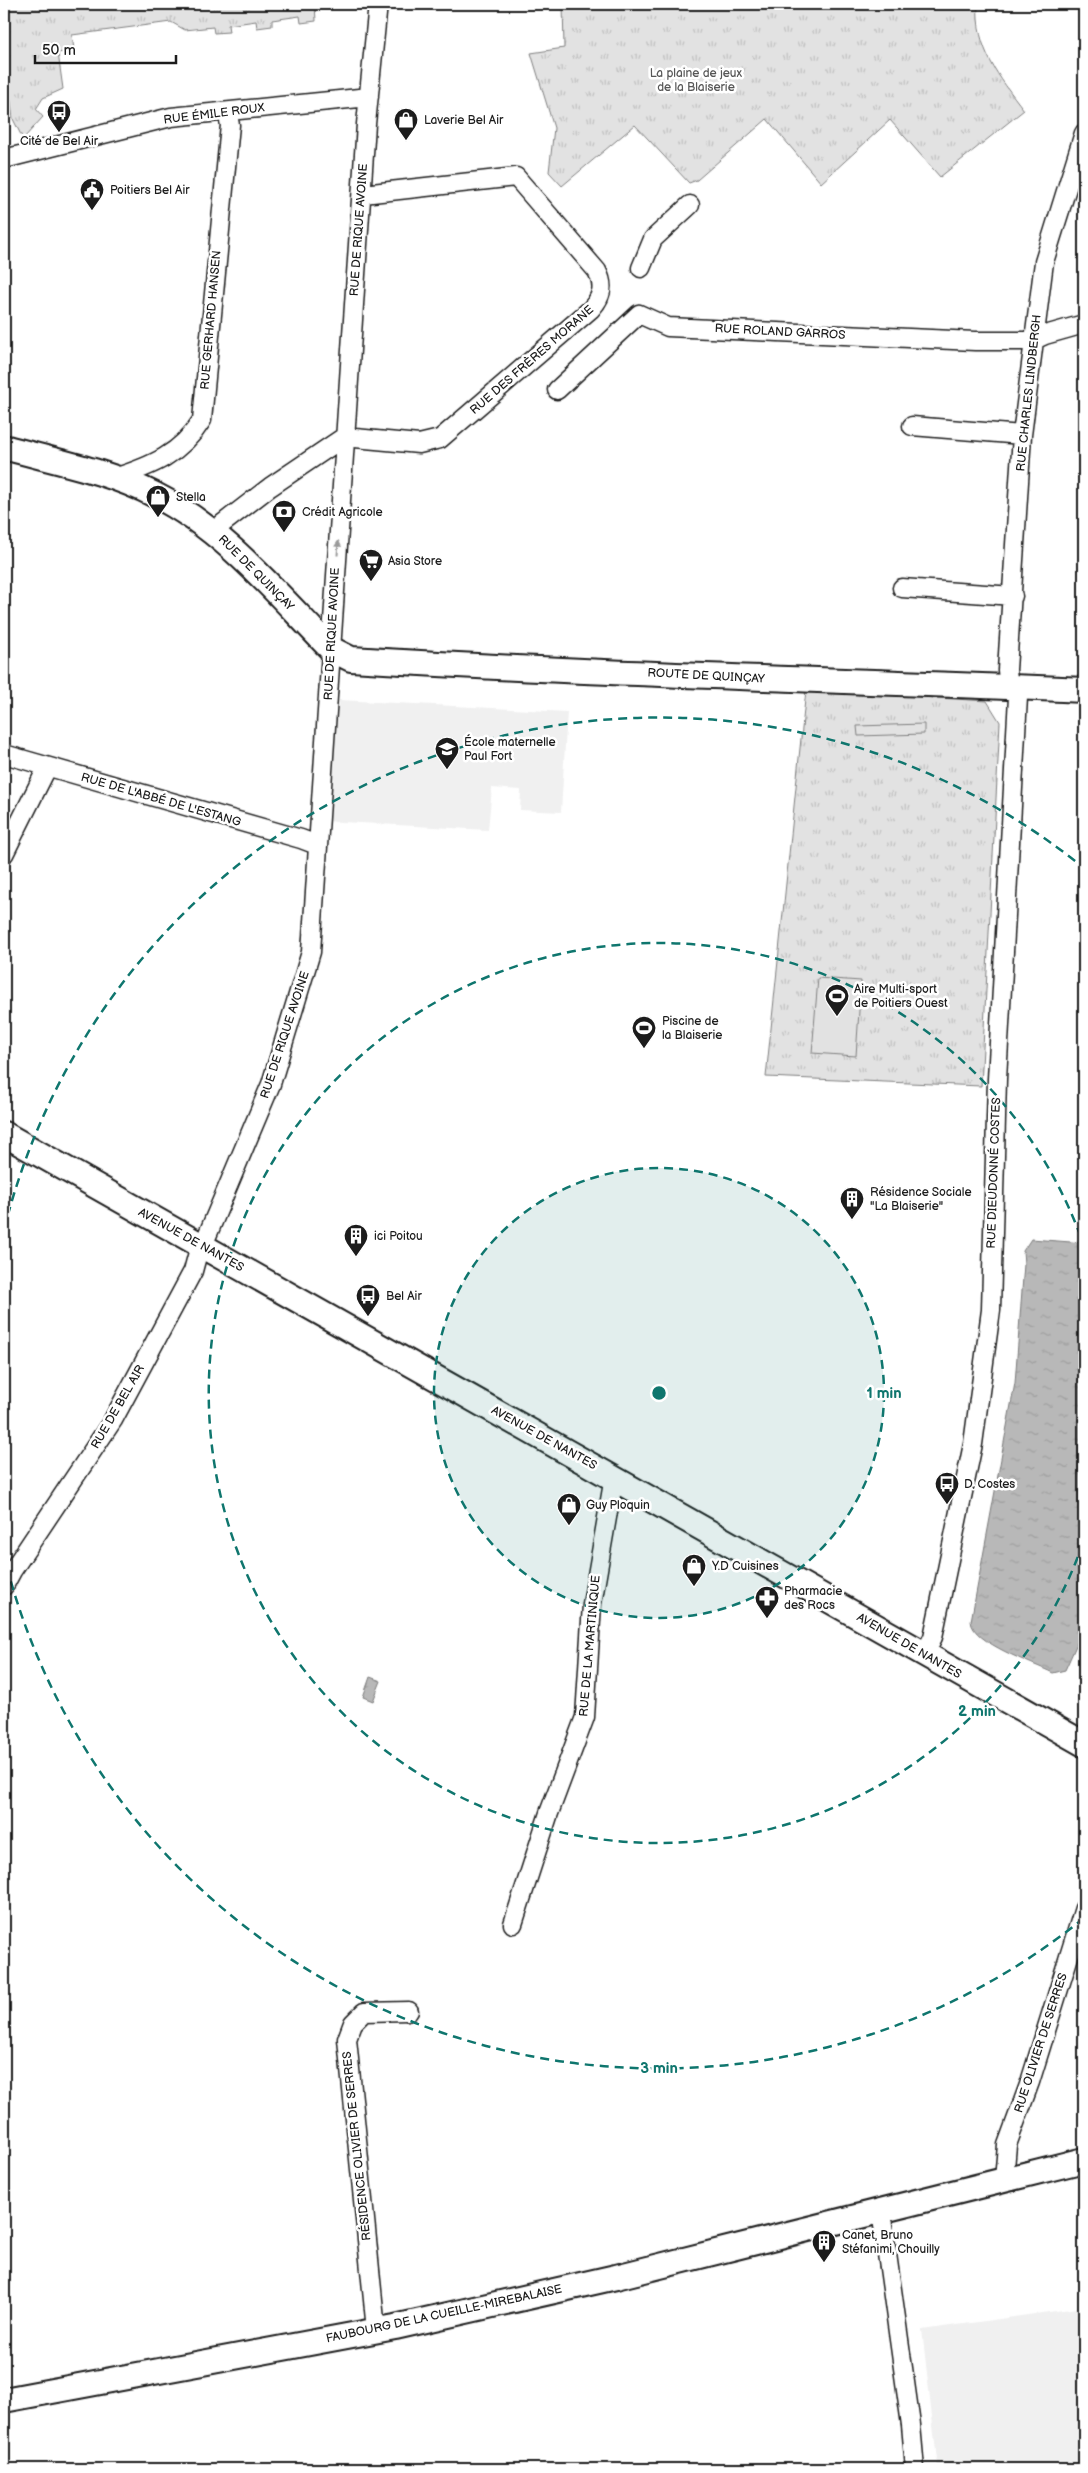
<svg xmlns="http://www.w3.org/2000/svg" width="1088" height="2473" font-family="'Balsamiq Sans',sans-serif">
<defs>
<pattern id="grass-tufts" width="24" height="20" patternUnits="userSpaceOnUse" patternTransform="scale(1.25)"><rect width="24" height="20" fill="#e2e2e2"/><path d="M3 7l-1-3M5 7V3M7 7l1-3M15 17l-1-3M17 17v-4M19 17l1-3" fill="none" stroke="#c1c1c1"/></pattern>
<pattern id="water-ripples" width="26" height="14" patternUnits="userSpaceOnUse" patternTransform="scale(1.25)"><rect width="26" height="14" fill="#b8b8b8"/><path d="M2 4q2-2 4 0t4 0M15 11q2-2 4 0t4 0" fill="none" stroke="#9e9e9e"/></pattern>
</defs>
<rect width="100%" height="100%" fill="#fff"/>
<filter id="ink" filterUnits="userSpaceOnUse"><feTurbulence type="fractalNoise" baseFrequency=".02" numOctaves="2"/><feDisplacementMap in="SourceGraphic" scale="10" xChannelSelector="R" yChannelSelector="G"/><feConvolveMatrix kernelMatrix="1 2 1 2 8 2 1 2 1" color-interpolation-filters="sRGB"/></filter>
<g filter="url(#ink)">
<!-- built -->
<path fill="#f0f0f0" d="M 339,700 L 567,712 L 561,812 L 520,810 L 521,790 L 492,788 L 488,830 L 324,821 Z
M 1084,2307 L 1084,2469 L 938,2469 L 922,2330 Z"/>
<!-- grass -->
<path fill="url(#grass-tufts)" stroke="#7f7f7f" d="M 4,4 L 315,4 L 316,21 L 301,23 L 300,16 L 272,20 L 272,26 L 257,28 L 256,21 L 228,25 L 229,32 L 214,33 L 213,27 L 185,30 L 171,22 L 72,35 L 74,50 L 58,53 L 63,89 L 43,98 L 36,109 L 43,117 L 23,139 L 13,119 L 10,95 L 4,95 Z
M 563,4 L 978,4 C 975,48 999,77 1024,110 L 940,177 L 890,120 L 821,183 L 767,119 L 697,180 L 689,183 L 635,125 L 562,186 L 549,172 L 554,128 L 531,53 L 564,48 Z
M 806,690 L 987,701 L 1000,722 L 981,1086 L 766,1077 Z"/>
<!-- pitch -->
<path fill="#e2e2e2" stroke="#7f7f7f" d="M 924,724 L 924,734 L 858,736 L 857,726 Z
M 818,978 L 861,981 L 856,1056 L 812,1053 Z"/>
<!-- water -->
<path fill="url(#water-ripples)" stroke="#7a7a7a" d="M 1031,1239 L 1084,1243 L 1084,1628 L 1065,1670 L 1053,1673 C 1033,1663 972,1643 971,1621 L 1015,1383 L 1024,1264 L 1023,1251 Z
M 370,1677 L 381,1681 L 373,1701 L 363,1697 Z"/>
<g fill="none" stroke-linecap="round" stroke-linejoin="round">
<defs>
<path id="street" d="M 4,159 L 171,117 L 369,97
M 641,268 L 653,239 L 690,205
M 557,390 L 639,314 L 668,327 L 975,341 L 1026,341 L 1034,340 L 1045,335 L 1084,324
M 912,426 L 1022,435
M 344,437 L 419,444 L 440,439 L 591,309 C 602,297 605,286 597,271 L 516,177 L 363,194
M 114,478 C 152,466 181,454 202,420 L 230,125 L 227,112
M 213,531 L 270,487 L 344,437
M 902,588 L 1013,596
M 4,754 L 301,839 L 317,845
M 4,854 L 47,768
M 4,1586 L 12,1571 L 113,1420 L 193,1271 L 200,1245 L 207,1236 L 271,1084 L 311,952 L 366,124 L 378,4
M 924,1655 L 933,1637 L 973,1444 L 991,1310 L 997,1079 L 1018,697 L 1009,688 L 1007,670 L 1022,435 L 1044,262 L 1084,133
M 513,1924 L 549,1813 L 585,1717 L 592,1604 L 614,1477
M 1004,2180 L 1007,2145 L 1030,2082 L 1084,1908
M 881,2211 L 911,2425 L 915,2469
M 376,2330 L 347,2039 L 353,2023 L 364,2012 L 409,2011"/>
<path id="secondary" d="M 4,447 C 54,461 109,471 155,495 C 225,530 277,594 331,649 L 351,659 C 595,674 840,680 1084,690
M 4,1134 L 1084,1744
M 4,2400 L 395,2327 L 616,2277 L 1084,2160"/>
</defs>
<!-- street casing -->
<use href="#street" stroke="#1c1c1c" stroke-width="21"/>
<!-- secondary casing -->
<use href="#secondary" stroke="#1c1c1c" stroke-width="28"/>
<!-- street -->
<use href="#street" stroke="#fff" stroke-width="18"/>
<!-- secondary -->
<use href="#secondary" stroke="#fff" stroke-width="24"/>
</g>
<!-- one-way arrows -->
<defs><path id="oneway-solid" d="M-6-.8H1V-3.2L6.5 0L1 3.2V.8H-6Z" transform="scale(1.25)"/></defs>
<use fill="#999" href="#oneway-solid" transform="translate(338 548) rotate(-86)"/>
</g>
<!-- distance rings -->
<circle cx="659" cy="1393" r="225" fill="#0f766e" fill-opacity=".12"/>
<g fill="none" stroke="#0f766e" stroke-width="2.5" stroke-dasharray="9 6">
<circle cx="659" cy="1393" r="225"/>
<path d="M1083 1543A450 450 0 1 1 1083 1243"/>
<path d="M1084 1918A675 675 0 0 1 4 1556M4 1230A675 675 0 0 1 1084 868"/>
</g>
<!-- icons -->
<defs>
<symbol id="bus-pin" viewBox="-11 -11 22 30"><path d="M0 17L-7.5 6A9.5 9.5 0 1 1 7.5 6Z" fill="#1c1c1c" stroke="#fff"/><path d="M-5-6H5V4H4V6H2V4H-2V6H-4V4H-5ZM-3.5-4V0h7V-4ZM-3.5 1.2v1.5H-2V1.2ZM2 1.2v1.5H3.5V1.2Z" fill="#fff"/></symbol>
<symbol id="shop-pin" viewBox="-11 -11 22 30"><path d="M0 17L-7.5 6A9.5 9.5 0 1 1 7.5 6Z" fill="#1c1c1c" stroke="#fff"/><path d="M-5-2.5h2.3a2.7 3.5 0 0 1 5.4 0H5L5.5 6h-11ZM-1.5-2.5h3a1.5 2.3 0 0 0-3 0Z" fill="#fff"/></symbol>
<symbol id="civic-pin" viewBox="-11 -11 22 30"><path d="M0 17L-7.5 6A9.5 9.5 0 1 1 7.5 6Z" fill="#1c1c1c" stroke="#fff"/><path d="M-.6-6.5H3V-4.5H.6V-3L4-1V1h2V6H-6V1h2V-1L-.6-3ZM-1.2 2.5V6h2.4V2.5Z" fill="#fff"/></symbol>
<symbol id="bank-pin" viewBox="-11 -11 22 30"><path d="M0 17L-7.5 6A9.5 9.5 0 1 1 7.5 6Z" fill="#1c1c1c" stroke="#fff"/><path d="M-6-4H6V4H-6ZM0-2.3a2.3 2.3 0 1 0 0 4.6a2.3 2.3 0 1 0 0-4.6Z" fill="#fff"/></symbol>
<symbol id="supermarket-pin" viewBox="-11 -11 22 30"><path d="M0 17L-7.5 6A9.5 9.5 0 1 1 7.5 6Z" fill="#1c1c1c" stroke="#fff"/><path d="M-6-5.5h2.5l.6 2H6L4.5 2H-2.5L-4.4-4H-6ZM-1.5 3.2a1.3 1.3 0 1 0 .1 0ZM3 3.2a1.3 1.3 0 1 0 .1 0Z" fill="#fff"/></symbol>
<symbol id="school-pin" viewBox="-11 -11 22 30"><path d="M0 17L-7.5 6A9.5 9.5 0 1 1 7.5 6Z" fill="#1c1c1c" stroke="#fff"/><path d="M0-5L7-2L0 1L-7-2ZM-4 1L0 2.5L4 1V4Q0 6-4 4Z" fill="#fff"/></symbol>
<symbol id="stadium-pin" viewBox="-11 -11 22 30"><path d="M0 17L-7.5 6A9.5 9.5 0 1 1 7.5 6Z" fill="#1c1c1c" stroke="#fff"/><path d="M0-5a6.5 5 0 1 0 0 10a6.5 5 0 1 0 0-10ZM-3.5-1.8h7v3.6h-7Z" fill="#fff"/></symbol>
<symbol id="building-pin" viewBox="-11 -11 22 30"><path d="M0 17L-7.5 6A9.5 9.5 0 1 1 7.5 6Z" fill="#1c1c1c" stroke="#fff"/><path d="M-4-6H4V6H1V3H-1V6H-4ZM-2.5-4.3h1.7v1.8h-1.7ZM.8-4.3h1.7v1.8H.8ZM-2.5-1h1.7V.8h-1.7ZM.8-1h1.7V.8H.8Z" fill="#fff"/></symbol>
<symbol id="pharmacy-pin" viewBox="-11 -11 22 30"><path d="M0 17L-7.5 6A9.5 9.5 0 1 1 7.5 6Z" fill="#1c1c1c" stroke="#fff"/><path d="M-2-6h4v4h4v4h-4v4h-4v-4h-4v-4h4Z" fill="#fff"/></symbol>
</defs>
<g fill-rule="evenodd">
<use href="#bus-pin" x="45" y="98" width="28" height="38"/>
<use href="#shop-pin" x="392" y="106" width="28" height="38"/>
<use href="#civic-pin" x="78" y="176" width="28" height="38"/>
<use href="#shop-pin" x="144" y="483" width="28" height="38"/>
<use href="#bank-pin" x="270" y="498" width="28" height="38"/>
<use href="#supermarket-pin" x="357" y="547" width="28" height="38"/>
<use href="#school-pin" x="433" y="735" width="28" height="38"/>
<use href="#stadium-pin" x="823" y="982" width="28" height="38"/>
<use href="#stadium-pin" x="630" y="1014" width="28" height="38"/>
<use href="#building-pin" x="838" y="1185" width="28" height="38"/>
<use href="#building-pin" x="342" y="1222" width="28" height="38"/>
<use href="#bus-pin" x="354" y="1282" width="28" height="38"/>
<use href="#bus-pin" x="933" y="1470" width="28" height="38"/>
<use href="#shop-pin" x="555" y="1491" width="28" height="38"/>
<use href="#shop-pin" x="680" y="1552" width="28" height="38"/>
<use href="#pharmacy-pin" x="753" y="1584" width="28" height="38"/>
<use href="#building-pin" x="810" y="2228" width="28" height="38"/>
</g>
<g text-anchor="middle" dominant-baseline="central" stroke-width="5" stroke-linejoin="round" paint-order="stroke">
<!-- park labels -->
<g font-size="12" fill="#575757" stroke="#fff">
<text x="696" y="73">La plaine de jeux<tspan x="696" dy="14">de la Blaiserie</tspan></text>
</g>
<!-- street labels -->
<g font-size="12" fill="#1c1c1c" stroke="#fff">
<text transform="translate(214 114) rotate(-7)">RUE ÉMILE ROUX</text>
<text transform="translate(359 230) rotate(-86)">RUE DE RIQUE AVOINE</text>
<text transform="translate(211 320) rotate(-85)">RUE GERHARD HANSEN</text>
<text transform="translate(780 332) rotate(3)">RUE ROLAND GARROS</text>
<text transform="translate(532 360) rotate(-41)">RUE DES FRÈRES MORANE</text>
<text transform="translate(1029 393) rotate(-84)">RUE CHARLES LINDBERGH</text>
<text transform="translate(256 573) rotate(45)">RUE DE QUINÇAY</text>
<text transform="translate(332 634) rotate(-87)">RUE DE RIQUE AVOINE</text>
<text transform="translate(706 676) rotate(3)">ROUTE DE QUINÇAY</text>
<text transform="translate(161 800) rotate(16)">RUE DE L'ABBÉ DE L'ESTANG</text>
<text transform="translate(285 1035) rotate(-72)">RUE DE RIQUE AVOINE</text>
<text transform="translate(994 1173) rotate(-88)">RUE DIEUDONNÉ COSTES</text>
<text transform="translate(191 1240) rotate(29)">AVENUE DE NANTES</text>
<text transform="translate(118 1407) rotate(-60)">RUE DE BEL AIR</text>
<text transform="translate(544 1438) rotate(29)">AVENUE DE NANTES</text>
<text transform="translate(590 1646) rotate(-85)">RUE DE LA MARTINIQUE</text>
<text transform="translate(909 1646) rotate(30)">AVENUE DE NANTES</text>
<text transform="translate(1041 2043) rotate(-72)">RUE OLIVIER DE SERRES</text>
<text transform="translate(357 2146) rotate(-96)">RÉSIDENCE OLIVIER DE SERRES</text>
<text transform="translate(444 2314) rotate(-12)">FAUBOURG DE LA CUEILLE-MIREBALAISE</text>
</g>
<!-- poi labels -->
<g font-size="12" fill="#1c1c1c" stroke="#fff" text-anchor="start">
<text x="424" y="120">Laverie Bel Air</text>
<text x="59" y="141" text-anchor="middle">Cité de Bel Air</text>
<text x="110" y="190">Poitiers Bel Air</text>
<text x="176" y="497">Stella</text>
<text x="302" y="512">Crédit Agricole</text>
<text x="388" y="561">Asia Store</text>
<text x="464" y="742">École maternelle<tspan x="464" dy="14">Paul Fort</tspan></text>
<text x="854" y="989">Aire Multi-sport<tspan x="854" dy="14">de Poitiers Ouest</tspan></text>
<text x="662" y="1021">Piscine de<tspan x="662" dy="14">la Blaiserie</tspan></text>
<text x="870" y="1192">Résidence Sociale<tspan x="870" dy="14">"La Blaiserie"</tspan></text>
<text x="374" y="1236">ici Poitou</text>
<text x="386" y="1296">Bel Air</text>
<text x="964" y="1484">D. Costes</text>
<text x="586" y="1505">Guy Ploquin</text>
<text x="712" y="1566">Y.D Cuisines</text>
<text x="784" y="1591">Pharmacie<tspan x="784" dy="14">des Rocs</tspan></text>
<text x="842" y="2235">Canet, Bruno<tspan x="842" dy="14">Stéfanimi, Chouilly</tspan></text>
</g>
</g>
<circle cx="659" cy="1393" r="8" fill="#0f766e" stroke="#fff" stroke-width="2.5"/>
<g font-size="15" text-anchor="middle" font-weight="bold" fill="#0f766e" stroke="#fff" stroke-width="5" stroke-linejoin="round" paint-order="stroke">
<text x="884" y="1398">1 min</text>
<text x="977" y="1716">2 min</text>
<text x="659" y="2073">3 min</text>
</g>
<!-- margin -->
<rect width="1088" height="2473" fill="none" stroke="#fff" stroke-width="20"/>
<rect x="10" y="10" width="1068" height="2453" fill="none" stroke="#1c1c1c" stroke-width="2" filter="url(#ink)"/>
<!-- scale -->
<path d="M35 55v8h141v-8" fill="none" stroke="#1c1c1c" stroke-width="2.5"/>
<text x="42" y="55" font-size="15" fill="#1c1c1c" stroke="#ffffff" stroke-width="4" paint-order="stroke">50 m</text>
</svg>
